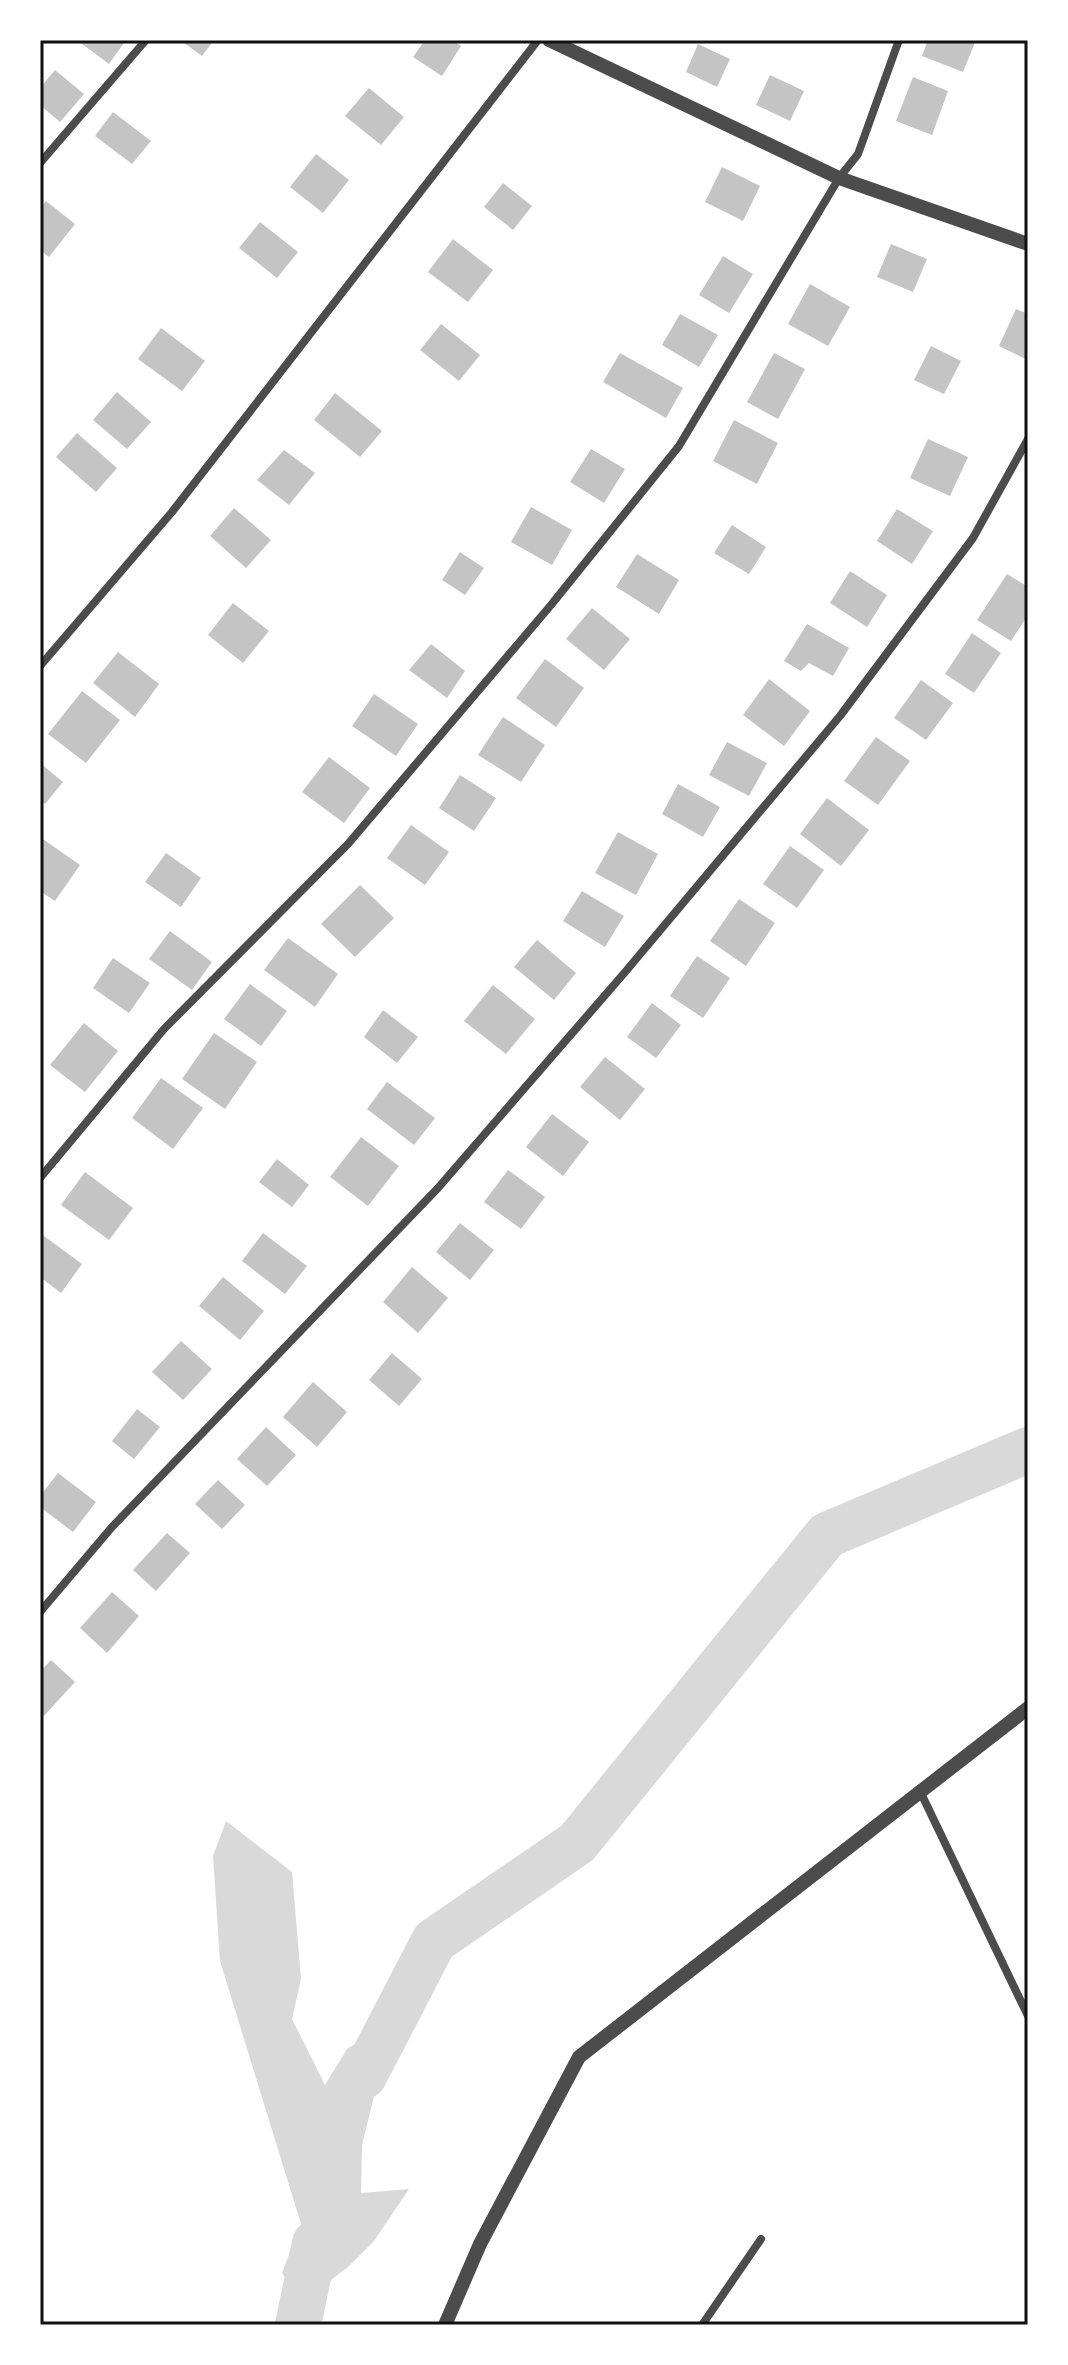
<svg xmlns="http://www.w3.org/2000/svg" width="1068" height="2365" font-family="Manrope,sans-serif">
<rect width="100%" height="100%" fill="#fff"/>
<!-- water -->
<path fill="#d9d9d9" d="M 226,1821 L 292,1872 L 301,1979 L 292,2019 L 325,2085 L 347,2049 L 393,2020 L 362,2145 L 361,2193 L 409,2189 L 374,2241 L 349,2266 L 303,2302 L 282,2273 L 301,2224 L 220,1961 L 213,1856 Z"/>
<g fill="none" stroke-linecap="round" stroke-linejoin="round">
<!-- river -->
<path stroke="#d9d9d9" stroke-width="46" d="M 364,2076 L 434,1941 L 577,1843 L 827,1535 L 1028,1450
M 298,2325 L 315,2243"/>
</g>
<!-- building -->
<path fill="#c4c4c4" d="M 77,40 L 126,40 L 109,64 Z
M 180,40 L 214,40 L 202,56 Z
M 425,40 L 452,40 L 461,46 L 442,76 L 413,57 Z
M 928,40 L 976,40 L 963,72 L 922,56 Z
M 698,44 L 730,59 L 717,87 L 686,72 Z
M 55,70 L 84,94 L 60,122 L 40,105 L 40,88 Z
M 770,75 L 804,91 L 790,121 L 756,105 Z
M 913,77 L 948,91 L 932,135 L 896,121 Z
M 369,88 L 404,117 L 381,145 L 345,116 Z
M 113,112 L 151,141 L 132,164 L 95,136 Z
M 316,154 L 349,180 L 323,213 L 290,187 Z
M 722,167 L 760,186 L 743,221 L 705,202 Z
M 503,183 L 532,206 L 513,230 L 484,207 Z
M 46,201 L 75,224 L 49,257 L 40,250 L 40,208 Z
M 260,222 L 298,252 L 277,278 L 239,248 Z
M 453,239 L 493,270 L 468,302 L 428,272 Z
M 891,244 L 927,259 L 913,292 L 877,277 Z
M 723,256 L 753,274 L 729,313 L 699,295 Z
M 810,284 L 850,307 L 828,346 L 788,324 Z
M 1016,309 L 1028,314 L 1028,360 L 999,346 Z
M 680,314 L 718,335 L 699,367 L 662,345 Z
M 441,324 L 480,355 L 459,381 L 420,350 Z
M 161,328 L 205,361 L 182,391 L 138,359 Z
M 931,346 L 961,361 L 944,394 L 914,380 Z
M 620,353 L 683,388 L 666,418 L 603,382 Z
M 774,353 L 805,369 L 778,419 L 747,402 Z
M 117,392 L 151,422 L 127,449 L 93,420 Z
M 335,393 L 382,431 L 360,457 L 314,420 Z
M 734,420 L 778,443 L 757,484 L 713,461 Z
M 77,433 L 117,468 L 96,492 L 56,457 Z
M 928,439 L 968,457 L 950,496 L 910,478 Z
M 591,449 L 625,469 L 604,503 L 570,482 Z
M 284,450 L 315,473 L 289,505 L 257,480 Z
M 531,507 L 572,530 L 552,565 L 511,542 Z
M 234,508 L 271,540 L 246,568 L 210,536 Z
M 897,509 L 933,531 L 912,564 L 877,541 Z
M 732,525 L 766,547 L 749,574 L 714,553 Z
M 460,552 L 484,568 L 465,595 L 442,580 Z
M 637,554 L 679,580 L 659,614 L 616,587 Z
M 850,571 L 887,595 L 867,627 L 830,603 Z
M 1007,574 L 1028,587 L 1028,615 L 1011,641 L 977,620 Z
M 233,603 L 269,631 L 243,663 L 208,635 Z
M 592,608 L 630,639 L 604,670 L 566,639 Z
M 807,624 L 849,648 L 833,676 L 809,663 L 801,671 L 784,661 Z
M 972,633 L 1001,653 L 974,693 L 945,674 Z
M 431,644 L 465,671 L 447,698 L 409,670 Z
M 118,652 L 159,684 L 135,717 L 93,683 Z
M 545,659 L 584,688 L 556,727 L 516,698 Z
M 769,679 L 810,711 L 784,746 L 743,715 Z
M 921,680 L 953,703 L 926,740 L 894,718 Z
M 82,691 L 120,720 L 86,763 L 48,734 Z
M 374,694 L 418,724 L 396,756 L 352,726 Z
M 503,717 L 545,745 L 521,782 L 478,755 Z
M 876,737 L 910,761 L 878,805 L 844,781 Z
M 727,742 L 767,763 L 749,796 L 709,775 Z
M 329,757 L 370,788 L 344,823 L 302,792 Z
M 40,763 L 63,782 L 45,804 L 40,800 Z
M 460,775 L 496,798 L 474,831 L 439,808 Z
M 678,784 L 720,807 L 703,837 L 662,814 Z
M 827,798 L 869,830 L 841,866 L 800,834 Z
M 411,825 L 449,852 L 425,885 L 387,858 Z
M 618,832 L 658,854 L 636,895 L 595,873 Z
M 40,837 L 80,865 L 55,901 L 40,891 Z
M 790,846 L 824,870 L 797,908 L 763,884 Z
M 166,853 L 201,878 L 181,907 L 145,882 Z
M 360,885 L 394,918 L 355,957 L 321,924 Z
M 582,891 L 624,916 L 605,947 L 563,921 Z
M 739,899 L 775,923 L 746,966 L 710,941 Z
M 170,931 L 212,962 L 192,990 L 149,959 Z
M 288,938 L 338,974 L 315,1007 L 264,970 Z
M 537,940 L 576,973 L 554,1000 L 514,967 Z
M 697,956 L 730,978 L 703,1018 L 670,996 Z
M 113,958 L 150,983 L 129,1013 L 93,988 Z
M 250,984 L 287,1011 L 261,1046 L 224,1019 Z
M 493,985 L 535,1019 L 506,1054 L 464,1021 Z
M 652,1003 L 681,1025 L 656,1058 L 627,1037 Z
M 383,1010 L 418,1037 L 397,1063 L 364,1037 Z
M 84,1023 L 118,1051 L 85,1092 L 50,1065 Z
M 214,1033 L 257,1062 L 225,1109 L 182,1079 Z
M 605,1057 L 645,1089 L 620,1120 L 580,1087 Z
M 161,1078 L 203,1108 L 173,1149 L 132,1118 Z
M 387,1082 L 435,1118 L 414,1145 L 367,1109 Z
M 552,1114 L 589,1142 L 563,1176 L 526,1147 Z
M 361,1137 L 399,1166 L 368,1206 L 330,1177 Z
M 277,1159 L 309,1185 L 292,1207 L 259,1182 Z
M 508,1170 L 545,1197 L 521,1229 L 484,1202 Z
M 85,1172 L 133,1208 L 109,1240 L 61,1205 Z
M 460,1223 L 494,1250 L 470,1280 L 436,1252 Z
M 40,1233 L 82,1264 L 61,1293 L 40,1277 Z
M 263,1233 L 307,1266 L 285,1294 L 242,1261 Z
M 412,1267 L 448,1298 L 418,1333 L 383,1302 Z
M 223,1277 L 264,1311 L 240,1340 L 199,1306 Z
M 181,1341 L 212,1369 L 183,1400 L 152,1372 Z
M 392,1353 L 422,1379 L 399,1406 L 369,1380 Z
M 313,1382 L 347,1412 L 317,1447 L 283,1417 Z
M 137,1409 L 160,1427 L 134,1459 L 112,1441 Z
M 266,1427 L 296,1455 L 267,1486 L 237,1459 Z
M 58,1473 L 96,1502 L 73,1532 L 40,1507 L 40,1496 Z
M 218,1480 L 245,1505 L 222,1529 L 195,1504 Z
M 167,1533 L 190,1553 L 156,1591 L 133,1570 Z
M 112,1592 L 139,1616 L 107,1653 L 80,1628 Z
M 51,1660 L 75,1682 L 43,1717 L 40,1714 L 40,1672 Z"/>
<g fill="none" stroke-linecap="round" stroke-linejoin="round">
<!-- minor -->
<path stroke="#4c4c4c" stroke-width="8" d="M 40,163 L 146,40
M 40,666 L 172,512 L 538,40
M 40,1178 L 164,1029 L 348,844 L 551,605 L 679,446 L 839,178 L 858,154 L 899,40
M 40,1612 L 112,1527 L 438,1188 L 626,971 L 840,716 L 973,538 L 1028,439
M 919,1789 L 1028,2016
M 702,2325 L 761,2239"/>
<!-- tertiary -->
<path stroke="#4c4c4c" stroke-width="14" d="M 549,40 L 839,178 L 1028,244
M 445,2325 L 480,2244 L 579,2057 L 1028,1708"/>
</g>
<!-- border -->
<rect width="1068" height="2365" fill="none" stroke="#ffffff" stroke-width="84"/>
<rect x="42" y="42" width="984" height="2281" fill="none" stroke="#111" stroke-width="3"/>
</svg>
